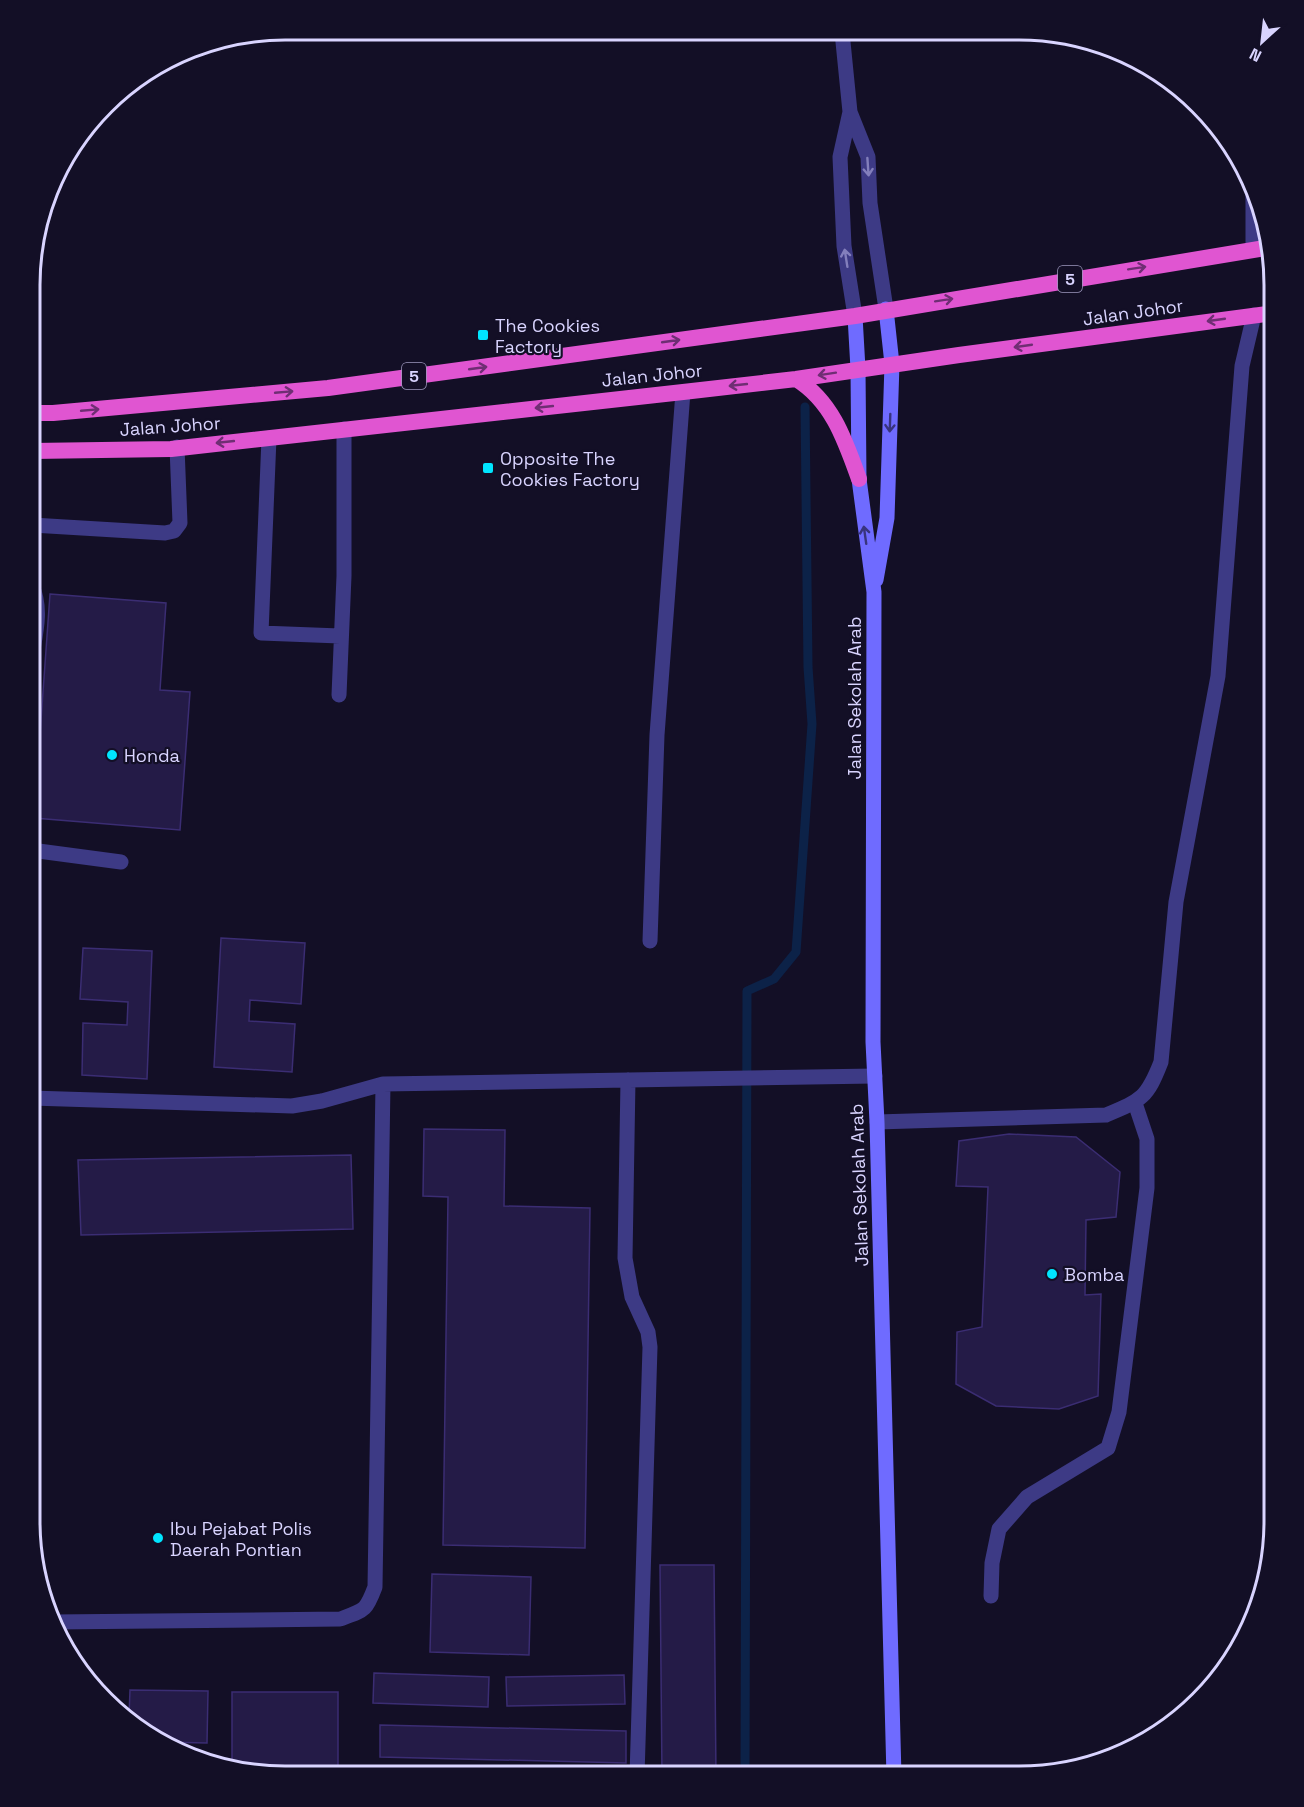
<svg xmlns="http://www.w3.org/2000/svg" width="1304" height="1807" font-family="'Space Grotesk',sans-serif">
<rect width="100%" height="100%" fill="#130f26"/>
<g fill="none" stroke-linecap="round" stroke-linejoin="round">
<!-- stream -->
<path stroke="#0c2248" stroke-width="9" d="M 745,1776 L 747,991 L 774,979 L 796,952 L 812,724 L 808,667 L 805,407"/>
</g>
<!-- building -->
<path fill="#241b47" stroke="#3b2d73" stroke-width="1.5" d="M 50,594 L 166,603 L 160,690 L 190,692 L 180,830 L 34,818 Z
M 31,921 L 36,921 L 38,1011 L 31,1011 Z
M 221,938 L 305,943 L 301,1004 L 250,1000 L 249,1021 L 295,1024 L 292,1072 L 214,1067 Z
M 83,948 L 152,951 L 147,1079 L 82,1075 L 83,1023 L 127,1025 L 128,1002 L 80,999 Z
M 424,1129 L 505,1130 L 504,1206 L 590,1208 L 585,1548 L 443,1545 L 448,1197 L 423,1196 Z
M 1009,1134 L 1076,1137 L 1120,1172 L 1116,1217 L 1086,1220 L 1085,1295 L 1101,1294 L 1098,1396 L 1059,1409 L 996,1406 L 956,1384 L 957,1332 L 982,1327 L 988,1187 L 956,1186 L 959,1141 Z
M 351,1155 L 353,1229 L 81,1235 L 78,1160 Z
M 660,1565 L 714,1565 L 716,1776 L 662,1776 Z
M 432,1574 L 531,1577 L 529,1655 L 430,1652 Z
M 374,1673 L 489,1677 L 488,1707 L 373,1703 Z
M 624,1675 L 625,1704 L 507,1706 L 506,1677 Z
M 130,1690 L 208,1691 L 207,1743 L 161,1742 L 130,1724 L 123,1716 L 129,1716 Z
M 232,1692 L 338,1692 L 338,1775 L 252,1775 L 232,1770 Z
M 380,1725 L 626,1731 L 626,1763 L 380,1757 Z
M 374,1772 L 424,1772 L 423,1775 L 374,1775 Z"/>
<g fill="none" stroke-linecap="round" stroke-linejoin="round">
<!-- service -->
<path stroke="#3d3a85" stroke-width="15" d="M 1253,195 L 1253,248
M 269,438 L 261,633 L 340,636
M 32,525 L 165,533 L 174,531 L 180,523 L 177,447
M 32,655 C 36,632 42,608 32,586
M 339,695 L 344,576 L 344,429
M 31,850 L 121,862
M 628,1080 L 625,1258 L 632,1297 L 648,1332 L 650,1347 L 637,1776
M 31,1098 L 292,1106 L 322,1101 L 383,1084 L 875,1076
M 877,1122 L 1106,1115 C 1142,1100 1147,1098 1161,1062 L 1176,902 L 1218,676 L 1242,366 L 1254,315
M 30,1457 L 32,1531
M 991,1596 L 992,1563 L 999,1529 L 1027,1497 L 1108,1448 L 1119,1412 L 1147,1188 L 1147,1139 L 1135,1103
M 53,1622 L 340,1619 C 365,1610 366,1611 375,1587 L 383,1084"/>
<!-- minor -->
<path stroke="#3d3a85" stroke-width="15" d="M 842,32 L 850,112 L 868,157 L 870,203 L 886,309
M 850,112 L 840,157 L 844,246 L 855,316
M 650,941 L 657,735 L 683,392"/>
<!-- secondary -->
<path stroke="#6f6bff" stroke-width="15" d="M 855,316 L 858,369 L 859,479 L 874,592 L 873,1042 L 877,1122 L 894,1777
M 876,580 L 887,518 L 892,364 L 886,309"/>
<!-- trunk -->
<path stroke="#e055d1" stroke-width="16" d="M 796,379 C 832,401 845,440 859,479
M 32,413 L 53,413 L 328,388 L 855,316 L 1265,248
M 32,451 L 171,449 L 683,392 L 796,379 L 959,355 L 1274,313"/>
</g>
<!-- one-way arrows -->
<defs><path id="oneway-shaft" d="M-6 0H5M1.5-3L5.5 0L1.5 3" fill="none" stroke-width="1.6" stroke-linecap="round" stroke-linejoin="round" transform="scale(1.5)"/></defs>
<g stroke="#837fbc">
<use href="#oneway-shaft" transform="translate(868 167) rotate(86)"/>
<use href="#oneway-shaft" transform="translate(846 258) rotate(-99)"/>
</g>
<g stroke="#6f2e73">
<use href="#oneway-shaft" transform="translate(1137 268) rotate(-9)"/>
<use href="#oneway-shaft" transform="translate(944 300) rotate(-9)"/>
<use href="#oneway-shaft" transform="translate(1216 320) rotate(172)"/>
<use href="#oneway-shaft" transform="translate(671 341) rotate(-8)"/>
<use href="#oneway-shaft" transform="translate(1023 346) rotate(172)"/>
<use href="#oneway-shaft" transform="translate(478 368) rotate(-8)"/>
<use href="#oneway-shaft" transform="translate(827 374) rotate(171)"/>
<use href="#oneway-shaft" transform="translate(738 385) rotate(174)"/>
<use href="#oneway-shaft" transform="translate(284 392) rotate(-5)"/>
<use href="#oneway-shaft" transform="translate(544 407) rotate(174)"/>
<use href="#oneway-shaft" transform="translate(90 410) rotate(-5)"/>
<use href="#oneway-shaft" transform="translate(225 442) rotate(174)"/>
</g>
<g stroke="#38347d">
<use href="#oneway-shaft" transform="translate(890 423) rotate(92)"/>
<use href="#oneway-shaft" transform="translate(865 535) rotate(-98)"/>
</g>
<!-- markers -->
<g fill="#00e5ff" stroke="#130f26" stroke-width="2">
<rect x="477" y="329" width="12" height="12" rx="3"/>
<rect x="482" y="462" width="12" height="12" rx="3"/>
<circle cx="112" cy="755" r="6"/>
<circle cx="1052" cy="1274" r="6"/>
<circle cx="158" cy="1538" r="6"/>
</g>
<g text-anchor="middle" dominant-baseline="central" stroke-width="4.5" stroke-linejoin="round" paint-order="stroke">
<!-- shield labels -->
<g fill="#130f26" stroke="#9e99be" stroke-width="1.5">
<rect x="1058" y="266" width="24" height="26" rx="4.5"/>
<rect x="402" y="363" width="24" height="26" rx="4.5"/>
</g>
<g font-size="16" font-weight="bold" fill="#d9d4ff">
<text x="1070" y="279">5</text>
<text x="414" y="376">5</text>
</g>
<!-- street labels -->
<g font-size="18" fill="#d9d4ff" stroke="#130f26">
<text transform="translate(1133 312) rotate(-8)">Jalan Johor</text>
<text transform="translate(652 375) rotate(-6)">Jalan Johor</text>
<text transform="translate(170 426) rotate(-4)">Jalan Johor</text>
<text transform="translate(854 698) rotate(-90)">Jalan Sekolah Arab</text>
<text transform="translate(859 1185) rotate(-92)">Jalan Sekolah Arab</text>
</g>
<!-- poi labels -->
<g font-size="18" fill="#d9d4ff" stroke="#130f26" text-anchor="start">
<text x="495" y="325">The Cookies<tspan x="495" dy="21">Factory</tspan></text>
<text x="500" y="458">Opposite The<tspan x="500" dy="21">Cookies Factory</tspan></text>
<text x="124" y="755">Honda</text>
<text x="1064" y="1274">Bomba</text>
<text x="170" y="1528">Ibu Pejabat Polis<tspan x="170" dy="21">Daerah Pontian</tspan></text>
</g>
</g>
<!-- crop -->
<path d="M0 0H1304V1807H0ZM285 40H1019A245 245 0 0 1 1264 285V1521A245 245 0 0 1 1019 1766H285A245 245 0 0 1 40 1521V285A245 245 0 0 1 285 40Z" fill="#130f26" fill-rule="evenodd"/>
<path fill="none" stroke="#d9d4ff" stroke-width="3" d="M285 40H1019A245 245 0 0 1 1264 285V1521A245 245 0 0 1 1019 1766H285A245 245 0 0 1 40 1521V285A245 245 0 0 1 285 40Z"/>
<!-- north arrow -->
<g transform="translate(1262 42) rotate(207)" stroke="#130f26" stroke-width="4.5" paint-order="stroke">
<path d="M0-4.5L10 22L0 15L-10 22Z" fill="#d9d4ff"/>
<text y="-9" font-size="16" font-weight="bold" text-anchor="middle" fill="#d9d4ff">N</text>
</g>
</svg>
